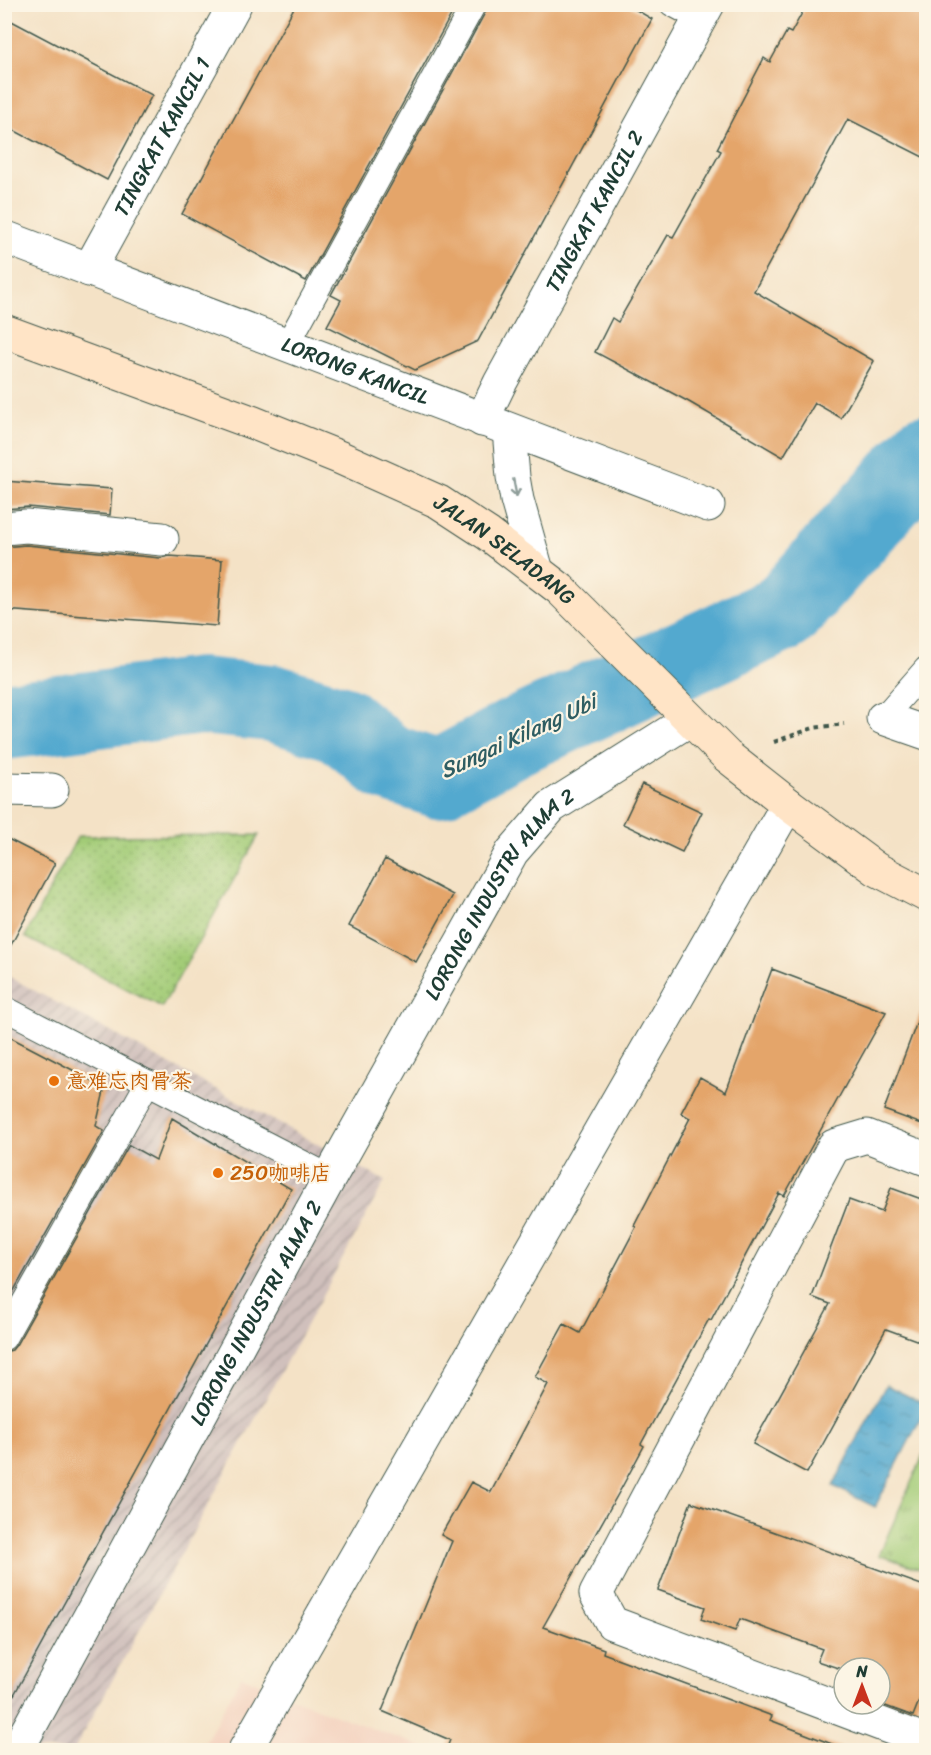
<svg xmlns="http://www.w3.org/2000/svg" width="931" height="1755" font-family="Sriracha,'LXGW WenKai TC',sans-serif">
<defs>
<pattern id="industrial-furrows" width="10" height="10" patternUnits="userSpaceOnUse" patternTransform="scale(1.5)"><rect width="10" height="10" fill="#d0c0bc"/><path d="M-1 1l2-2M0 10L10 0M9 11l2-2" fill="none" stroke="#a89d9a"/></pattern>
<pattern id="grass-dots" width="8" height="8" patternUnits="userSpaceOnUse" patternTransform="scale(1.5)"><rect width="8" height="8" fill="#a3cc77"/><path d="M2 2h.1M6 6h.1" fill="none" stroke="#84a762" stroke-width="1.8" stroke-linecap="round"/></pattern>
<pattern id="park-tufts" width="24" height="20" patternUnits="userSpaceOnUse" patternTransform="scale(1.5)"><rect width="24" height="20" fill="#a3cc77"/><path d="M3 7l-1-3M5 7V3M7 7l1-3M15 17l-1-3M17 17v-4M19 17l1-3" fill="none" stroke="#84a762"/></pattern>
<pattern id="water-ripples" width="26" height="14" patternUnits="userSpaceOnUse" patternTransform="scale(1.5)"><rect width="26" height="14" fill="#52a9cf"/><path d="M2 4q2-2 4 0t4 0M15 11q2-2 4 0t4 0" fill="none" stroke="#438ba9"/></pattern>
</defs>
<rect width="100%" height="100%" fill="#fcf5e5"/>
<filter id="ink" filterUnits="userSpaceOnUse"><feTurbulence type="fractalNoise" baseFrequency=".0167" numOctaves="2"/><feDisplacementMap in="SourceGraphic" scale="12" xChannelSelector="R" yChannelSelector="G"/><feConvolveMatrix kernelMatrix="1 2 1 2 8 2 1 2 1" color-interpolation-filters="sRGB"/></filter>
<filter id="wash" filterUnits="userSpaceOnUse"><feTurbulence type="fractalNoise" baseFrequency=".008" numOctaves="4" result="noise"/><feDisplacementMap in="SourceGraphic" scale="24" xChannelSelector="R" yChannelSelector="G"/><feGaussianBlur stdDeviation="1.35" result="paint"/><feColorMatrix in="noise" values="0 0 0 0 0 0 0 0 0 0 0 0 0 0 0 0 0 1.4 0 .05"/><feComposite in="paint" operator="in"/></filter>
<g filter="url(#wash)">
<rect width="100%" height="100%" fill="#f4e2c6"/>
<!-- built -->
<path fill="#f4d3c0" d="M 241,1676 L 319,1709 L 431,1750 L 201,1750 Z"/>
<!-- industrial -->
<path fill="url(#industrial-furrows)" d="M 4,974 L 385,1181 L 74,1750 L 5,1750 Z"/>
<!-- grass -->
<path fill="url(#grass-dots)" stroke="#618456" stroke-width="1.5" d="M 259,835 L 162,1007 L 25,937 L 78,836 Z"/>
<!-- park -->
<path fill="url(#park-tufts)" stroke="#618456" stroke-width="1.5" d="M 926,1449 L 926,1571 L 879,1555 Z"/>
<!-- water -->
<path fill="url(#water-ripples)" stroke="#387382" stroke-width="1.5" d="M 886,1385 L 926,1405 L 926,1408 L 875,1507 L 833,1486 Z"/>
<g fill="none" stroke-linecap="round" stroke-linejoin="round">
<!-- river -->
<path stroke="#52a9cf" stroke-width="78" d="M 4,721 L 201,696 L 272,703 L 341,724 L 387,762 L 438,779 L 515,737 L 783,613 L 926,453"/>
</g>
<g id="blocks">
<!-- building -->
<path fill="#e4a56a" d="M 296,4 L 457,4 L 306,281 L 182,214 Z
M 488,4 L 626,4 L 652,19 L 478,341 L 415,370 L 327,326 L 341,300 L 331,295 L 486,11 Z
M 807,4 L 927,4 L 927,159 L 848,119 L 754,291 L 874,361 L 841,418 L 815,403 L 783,457 L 689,402 L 595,352 L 612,318 L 618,322 L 668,235 L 673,237 L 721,151 L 717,149 L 764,58 L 770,62 L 787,31 L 791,33 Z
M 4,17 L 152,95 L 107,180 L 4,125 Z
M 4,481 L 112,489 L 110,515 L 28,507 L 4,509 Z
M 26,545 L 160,558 L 170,556 L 222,560 L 217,626 L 4,610 L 4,547 Z
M 642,784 L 702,812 L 682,852 L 623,824 Z
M 4,837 L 55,863 L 4,958 Z
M 385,859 L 453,895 L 416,962 L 349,926 Z
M 772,969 L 886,1012 L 784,1196 L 779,1193 L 711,1320 L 709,1319 L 641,1444 L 644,1446 L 622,1487 L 543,1627 L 604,1649 L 603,1653 L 772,1716 L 770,1720 L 842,1748 L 841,1750 L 446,1750 L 450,1740 L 382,1711 L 452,1541 L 441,1535 L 471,1482 L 491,1492 L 548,1384 L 535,1377 L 564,1324 L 580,1333 L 636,1227 L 634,1226 L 690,1118 L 681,1113 L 700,1077 L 726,1092 Z
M 923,1006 L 927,1006 L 927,1126 L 884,1110 Z
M 4,1034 L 105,1087 L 96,1126 L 104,1131 L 4,1308 Z
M 172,1118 L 291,1189 L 4,1713 L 4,1352 L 12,1350 L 16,1345 L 129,1145 L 156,1160 Z
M 891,1188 L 927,1201 L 927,1344 L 886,1329 L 807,1473 L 753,1444 L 830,1304 L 812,1297 L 849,1200 L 882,1212 Z
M 691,1502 L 927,1587 L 927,1681 L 913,1716 L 880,1704 L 880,1668 L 844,1668 L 844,1670 L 817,1661 L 822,1649 L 740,1619 L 735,1631 L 701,1619 L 705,1607 L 658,1590 Z"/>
</g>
</g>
<g filter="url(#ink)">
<use href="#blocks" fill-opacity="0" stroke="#3f564a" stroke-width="1.5"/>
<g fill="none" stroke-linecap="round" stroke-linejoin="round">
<defs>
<path id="lane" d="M 672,4 L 700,19
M 287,345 L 474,4
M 883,718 L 926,669
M 4,1008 L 330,1177
M 4,1338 L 148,1082"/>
<g id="street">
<path id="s1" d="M 4,237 L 708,505"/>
<path id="s2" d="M 89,270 L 235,4"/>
<path id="s3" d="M 482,420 L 500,383 L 708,4"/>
<path d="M 509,430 L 513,477 L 517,500 L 537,571"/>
<path d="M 4,528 L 26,526 L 162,539"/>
<path d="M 883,718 L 926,733"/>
<path d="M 4,789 L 52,790"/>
<path d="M 926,1159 L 867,1136 L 834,1146 L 596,1594 L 612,1623 L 926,1741"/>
<path id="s4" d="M 17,1750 L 330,1177 L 512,852 L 551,807 L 689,720"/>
<path d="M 245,1750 L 788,804"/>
</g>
<g id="secondary">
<path id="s5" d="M 4,331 L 254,423 L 341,458 L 439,502 L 488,534 L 560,589 L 727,756 L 788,804 L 876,869 L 926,895"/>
</g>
</defs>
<!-- lane casing -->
<use href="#lane" stroke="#3f564a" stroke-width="26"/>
<!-- street casing -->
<use href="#street" stroke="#3f564a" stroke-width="35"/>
<!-- secondary casing -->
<use href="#secondary" stroke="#3f564a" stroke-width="35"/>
<!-- path -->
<path stroke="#3f564a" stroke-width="4" stroke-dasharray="4.5 4.5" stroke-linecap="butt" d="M 774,742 L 813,728 L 844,724"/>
<!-- lane -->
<use href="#lane" stroke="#fff" stroke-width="24"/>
<!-- street -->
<use href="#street" stroke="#fff" stroke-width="33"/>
<!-- secondary -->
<use href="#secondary" stroke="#ffe4c6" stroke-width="33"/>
</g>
<!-- one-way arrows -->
<defs><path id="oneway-shaft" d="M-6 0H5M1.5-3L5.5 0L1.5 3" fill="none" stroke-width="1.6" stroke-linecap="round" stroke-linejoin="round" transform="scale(1.5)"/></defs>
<use stroke="#8f9e9a" href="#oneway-shaft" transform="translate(515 488) rotate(79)"/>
</g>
<!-- markers -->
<g fill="#e8710a" stroke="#fcf5e5" stroke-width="2">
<circle cx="54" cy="1081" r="6"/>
<circle cx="218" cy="1173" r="6"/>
</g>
<g text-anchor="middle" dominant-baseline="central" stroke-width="4.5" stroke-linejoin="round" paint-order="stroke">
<!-- street labels -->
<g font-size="21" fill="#1f3d34" stroke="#fcf5e5">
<text stroke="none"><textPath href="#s2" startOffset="152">TINGKAT KANCIL 1</textPath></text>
<text stroke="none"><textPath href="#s3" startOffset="237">TINGKAT KANCIL 2</textPath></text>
<text stroke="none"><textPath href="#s1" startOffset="376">LORONG KANCIL</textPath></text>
<text stroke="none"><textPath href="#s5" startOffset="549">JALAN SELADANG</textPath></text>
<text stroke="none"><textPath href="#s4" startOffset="984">LORONG INDUSTRI ALMA 2</textPath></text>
<text stroke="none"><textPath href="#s4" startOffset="498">LORONG INDUSTRI ALMA 2</textPath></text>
</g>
<!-- food labels -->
<g font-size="21" fill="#c56008" stroke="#fcf5e5" text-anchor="start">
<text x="66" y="1081">意难忘肉骨茶</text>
<text x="230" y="1173">250咖啡店</text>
</g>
<!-- water labels -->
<g font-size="22" font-style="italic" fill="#2e5d62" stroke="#fcf5e5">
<text transform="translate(518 736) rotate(-25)">Sungai Kilang Ubi</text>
</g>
</g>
<!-- margin -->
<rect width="931" height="1755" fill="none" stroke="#fcf5e5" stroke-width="24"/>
<!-- north arrow -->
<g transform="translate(862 1686)"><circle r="28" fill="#fcf5e5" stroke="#a4ab9e" stroke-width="1.5"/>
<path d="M0-4.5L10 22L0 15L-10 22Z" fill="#c8321e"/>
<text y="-9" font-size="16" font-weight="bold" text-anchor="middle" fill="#1f3d34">N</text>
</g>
</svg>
